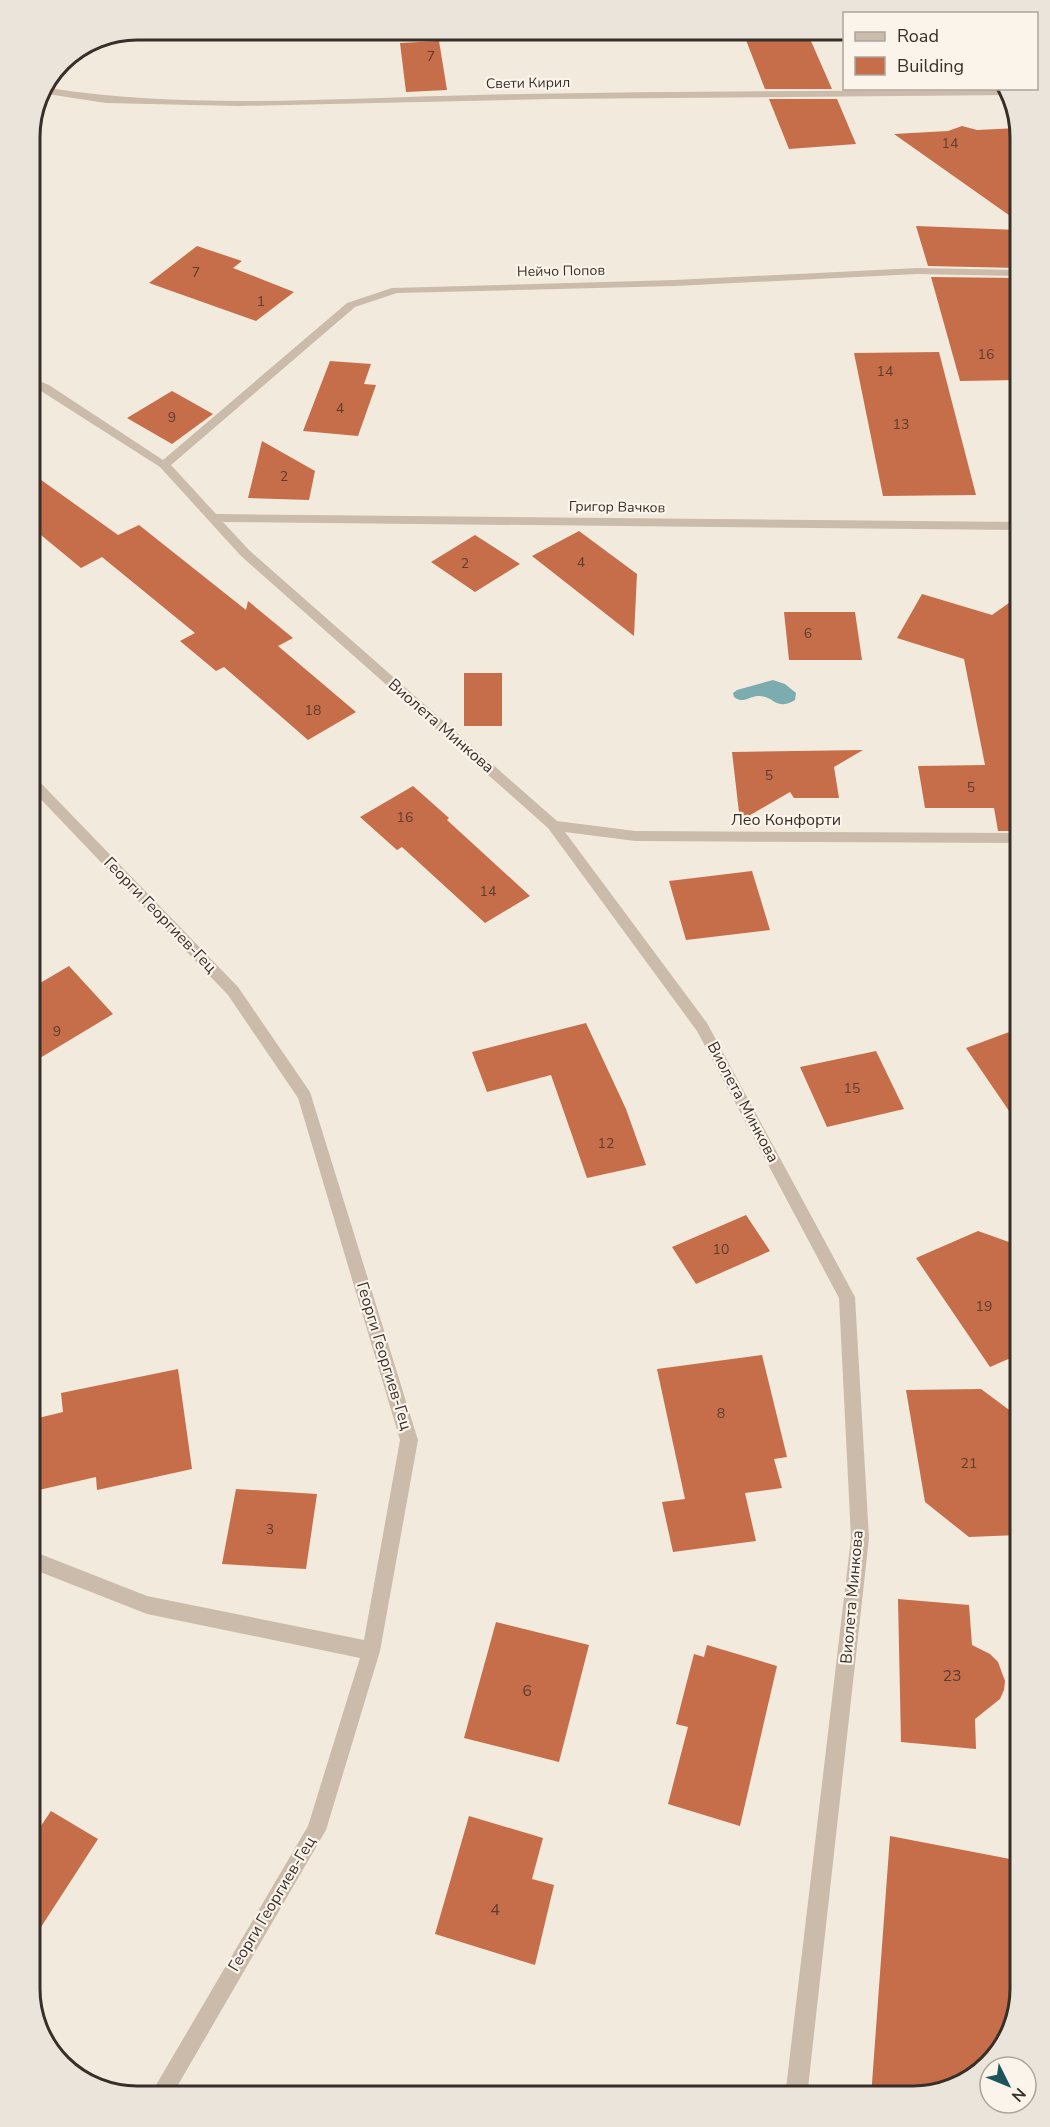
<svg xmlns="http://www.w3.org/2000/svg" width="1050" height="2127" font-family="'Nunito Sans',sans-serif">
<rect width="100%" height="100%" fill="#f3eade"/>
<!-- water -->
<path fill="#7dacb0" d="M 773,680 L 785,684 L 796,693 L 795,700 C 776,712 774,695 758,696 C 747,697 744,704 734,697 L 733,693 L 737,690 Z"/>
<!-- building -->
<path fill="#c66d49" d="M 807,32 L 832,89 L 765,89 L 744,35 Z
M 439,41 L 447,90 L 406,92 L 400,43 Z
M 769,99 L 837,99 L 856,144 L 789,149 Z
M 962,126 L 977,130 L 1018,128 L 1020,223 L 894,134 L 948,131 Z
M 916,226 L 1020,230 L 1020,268 L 928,266 Z
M 197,246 L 242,261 L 233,268 L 294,292 L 256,321 L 149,283 Z
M 931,277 L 1020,278 L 1020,380 L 960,381 Z
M 939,352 L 976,495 L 883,496 L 854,353 Z
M 330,361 L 371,364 L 364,384 L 376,385 L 358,436 L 303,431 Z
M 172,391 L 213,414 L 172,444 L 127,418 Z
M 262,441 L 315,471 L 309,500 L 248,498 Z
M 30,472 L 118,535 L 139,525 L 246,610 L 248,601 L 293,638 L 278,646 L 356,712 L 308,740 L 224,667 L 216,671 L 180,641 L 195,633 L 102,557 L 81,568 L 30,526 Z
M 579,531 L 637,574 L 634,636 L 532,556 Z
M 475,535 L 520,564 L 475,592 L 431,562 Z
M 922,594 L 992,615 L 1020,595 L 1020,831 L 998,831 L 994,808 L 925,808 L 918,766 L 985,765 L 964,659 L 897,638 Z
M 784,612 L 855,612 L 862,660 L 789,660 Z
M 464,673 L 502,673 L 502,726 L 464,726 Z
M 863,750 L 834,767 L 839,798 L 794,798 L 790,792 L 740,821 L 732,752 Z
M 413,786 L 449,818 L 447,820 L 530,896 L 485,923 L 402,847 L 397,850 L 360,817 Z
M 752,871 L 770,930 L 686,940 L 669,881 Z
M 69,966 L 113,1014 L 30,1064 L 30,989 Z
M 586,1023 L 626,1109 L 646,1165 L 587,1178 L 551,1075 L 487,1092 L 472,1052 Z
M 1020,1028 L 1020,1127 L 966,1048 Z
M 876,1051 L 904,1109 L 827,1127 L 800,1067 Z
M 746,1215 L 770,1251 L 696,1284 L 672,1247 Z
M 978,1231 L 1020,1246 L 1020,1354 L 990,1367 L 916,1258 Z
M 762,1355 L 787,1457 L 774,1459 L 782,1488 L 745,1493 L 756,1541 L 673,1552 L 662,1502 L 685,1499 L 657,1369 Z
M 178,1369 L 192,1469 L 97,1490 L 96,1477 L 30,1492 L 30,1420 L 63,1412 L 61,1393 Z
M 981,1389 L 1020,1418 L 1020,1535 L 969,1537 L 925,1502 L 906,1390 Z
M 236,1489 L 317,1494 L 306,1569 L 222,1564 Z
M 898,1599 L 969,1605 L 972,1645 L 990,1654 L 998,1662 L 1005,1681 L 1004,1690 L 1000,1699 L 975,1719 L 976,1749 L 901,1742 Z
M 496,1622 L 589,1645 L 559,1762 L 464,1738 Z
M 707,1645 L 777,1666 L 740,1826 L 668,1804 L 688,1727 L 676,1724 L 694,1654 L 704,1657 Z
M 51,1811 L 98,1839 L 30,1944 L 30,1842 Z
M 469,1816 L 543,1838 L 532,1879 L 554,1885 L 535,1965 L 435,1934 Z
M 890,1836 L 1020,1861 L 1020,1990 L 1002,2050 L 953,2089 L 913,2097 L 871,2097 Z"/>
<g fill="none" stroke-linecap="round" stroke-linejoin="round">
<!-- minor -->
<path fill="#cbbbaa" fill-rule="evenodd" d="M 49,88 C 190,110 336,98 477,95 C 654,91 830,91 1007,90 L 1011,95 L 550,99 L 239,106 L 106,103 L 47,94 Z
M 917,268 L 1020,270 L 1020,276 L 917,274 L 675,286 L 397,293 L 355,307 L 171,465 L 216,514 L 1020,522 L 1020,530 L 223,522 L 249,550 L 557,821 L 635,831 L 1020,833 L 1020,843 L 635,841 L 565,832 L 707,1023 L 855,1297 L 869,1538 L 807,2097 L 785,2097 L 851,1538 L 839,1298 L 697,1031 L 548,828 L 241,556 L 160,467 L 30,384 L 30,377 L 49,385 L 163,460 L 347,303 L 392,288 L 675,280 Z
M 30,775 L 35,777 L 238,987 L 310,1092 L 418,1440 L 380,1651 L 326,1830 L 171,2097 L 149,2097 L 308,1826 L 360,1658 L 147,1614 L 30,1568 L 30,1550 L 147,1596 L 364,1640 L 400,1440 L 298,1098 L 228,995 L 30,788 Z"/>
</g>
<g text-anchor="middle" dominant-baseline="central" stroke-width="4.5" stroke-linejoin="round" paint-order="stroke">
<!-- number labels -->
<g font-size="14" fill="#5c3e31">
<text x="431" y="56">7</text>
<text x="950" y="143">14</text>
<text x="196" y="272">7</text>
<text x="261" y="301">1</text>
<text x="986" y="354">16</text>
<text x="885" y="371">14</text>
<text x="340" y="408">4</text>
<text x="172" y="417">9</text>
<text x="901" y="424">13</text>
<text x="284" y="476">2</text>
<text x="581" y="562">4</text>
<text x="465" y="563">2</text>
<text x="808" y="633">6</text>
<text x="313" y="710">18</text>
<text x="769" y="775">5</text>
<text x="971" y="787">5</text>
<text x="405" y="817">16</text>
<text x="488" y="891">14</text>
<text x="57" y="1031">9</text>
<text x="852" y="1088">15</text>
<text x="606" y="1143">12</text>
<text x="721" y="1249">10</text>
<text x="984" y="1306">19</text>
<text x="721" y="1413">8</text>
<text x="969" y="1463">21</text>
<text x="270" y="1529">3</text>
</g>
<!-- far-street labels -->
<g font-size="14" fill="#392f29" stroke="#faf4eb">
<text transform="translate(528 83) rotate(-1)">Свети Кирил</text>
<text transform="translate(561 271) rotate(-1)">Нейчо Попов</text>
<text transform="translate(617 507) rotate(1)">Григор Вачков</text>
</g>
<!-- street labels -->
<g font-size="16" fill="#392f29" stroke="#faf4eb">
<text transform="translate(441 726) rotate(41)">Виолета Минкова</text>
<text x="786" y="820">Лео Конфорти</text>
<text transform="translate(160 915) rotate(46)">Георги Георгиев-Гец</text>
<text transform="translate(743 1102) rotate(62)">Виолета Минкова</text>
<text transform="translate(384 1356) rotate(73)">Георги Георгиев-Гец</text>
<text transform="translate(852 1597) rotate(-85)">Виолета Минкова</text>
<text transform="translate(272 1904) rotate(-59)">Георги Георгиев-Гец</text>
</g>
<!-- near-number labels -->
<g font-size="16" fill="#5c3e31">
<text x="952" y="1676">23</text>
<text x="527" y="1691">6</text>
<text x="495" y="1910">4</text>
</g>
</g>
<!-- crop -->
<path d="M0 0H1050V2127H0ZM137 40H913A97 97 0 0 1 1010 137V1989A97 97 0 0 1 913 2086H137A97 97 0 0 1 40 1989V137A97 97 0 0 1 137 40Z" fill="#ebe4db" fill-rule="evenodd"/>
<path fill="none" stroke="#392f29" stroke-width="3" d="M137 40H913A97 97 0 0 1 1010 137V1989A97 97 0 0 1 913 2086H137A97 97 0 0 1 40 1989V137A97 97 0 0 1 137 40Z"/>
<!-- legend -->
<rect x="843" y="12" width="195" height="78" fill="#faf4eb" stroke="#ada59d" stroke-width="1.5"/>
<rect x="855" y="32" width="30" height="9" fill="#cbbbaa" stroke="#ada59d" stroke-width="1.5"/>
<text x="897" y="42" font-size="18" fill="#392f29">Road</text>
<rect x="855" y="57" width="30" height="18" fill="#c66d49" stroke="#ada59d" stroke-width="1.5"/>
<text x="897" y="72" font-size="18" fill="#392f29">Building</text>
<!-- north arrow -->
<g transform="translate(1008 2085) rotate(133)"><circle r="28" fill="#faf4eb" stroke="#ada59d" stroke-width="1.5"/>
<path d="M0-4.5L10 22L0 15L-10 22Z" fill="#1e545b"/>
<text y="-9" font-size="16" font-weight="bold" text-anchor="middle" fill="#392f29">N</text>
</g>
</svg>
